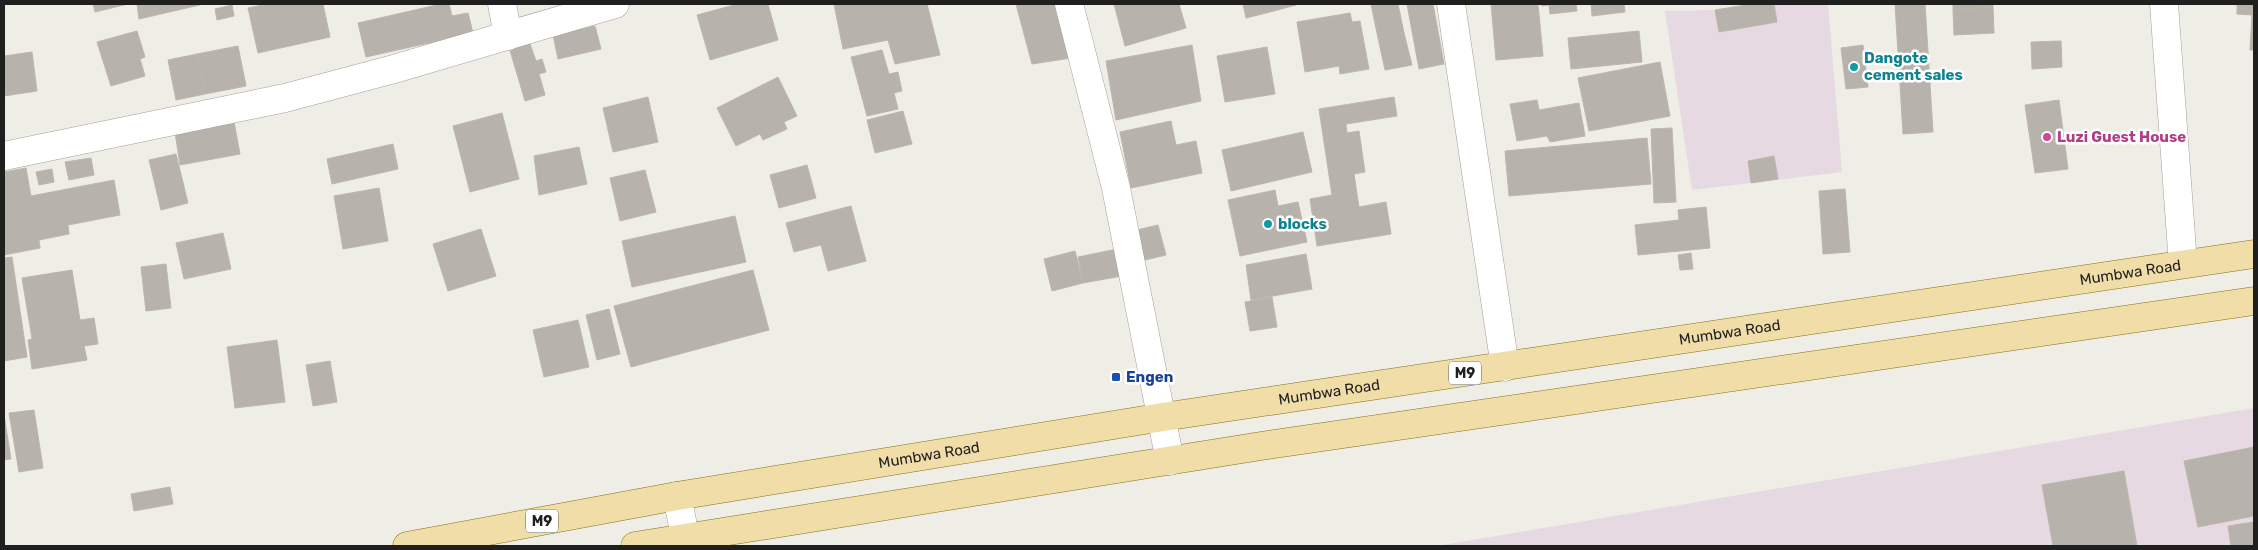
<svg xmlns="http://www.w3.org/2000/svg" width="2258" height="550" font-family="Rubik,sans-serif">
<rect width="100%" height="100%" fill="#eeede6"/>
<!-- industrial -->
<path fill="#e7d9e2" d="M 1752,4 L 1828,4 L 1842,172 L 1692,190 L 1665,11 L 1715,10 Z
M 2254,408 L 2254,546 L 1437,546 Z"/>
<!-- building -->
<path fill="#b7b3ac" stroke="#beb6aa" d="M 93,4 L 128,4 L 95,12 Z
M 137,4 L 204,4 L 139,19 Z
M 267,4 L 323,4 L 330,37 L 258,53 L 248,8 Z
M 441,4 L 449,4 L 452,16 L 468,13 L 473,33 L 366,57 L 358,23 Z
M 738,4 L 768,4 L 778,40 L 710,60 L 697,15 Z
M 834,4 L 927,4 L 940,55 L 895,64 L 888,40 L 843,49 Z
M 1016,4 L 1057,4 L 1071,58 L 1032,64 Z
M 1114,4 L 1179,4 L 1186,28 L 1125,46 Z
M 1243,4 L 1268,4 L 1270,12 L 1246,18 Z
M 1268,4 L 1296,4 L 1296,5 L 1270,12 Z
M 1371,4 L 1398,4 L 1404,33 L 1378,38 Z
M 1407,4 L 1433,4 L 1444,64 L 1419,69 Z
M 1491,4 L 1538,4 L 1543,56 L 1496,60 Z
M 1541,4 L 1576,4 L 1577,11 L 1550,14 L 1549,5 L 1542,6 Z
M 1591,4 L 1624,4 L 1625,12 L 1592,16 Z
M 1752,4 L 1774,4 L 1777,22 L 1719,32 L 1715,10 Z
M 1895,4 L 1925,4 L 1933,132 L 1903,134 Z
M 1953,4 L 1993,4 L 1993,7 L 1953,10 Z
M 2237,4 L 2254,4 L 2254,50 L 2250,50 L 2252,15 L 2237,14 Z
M 232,5 L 234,16 L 217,20 L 215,9 Z
M 1993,7 L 1994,33 L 1954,35 L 1953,10 Z
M 1350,13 L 1352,22 L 1360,21 L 1369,69 L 1340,74 L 1339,66 L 1305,72 L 1297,22 Z
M 595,26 L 601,49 L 558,59 L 553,35 Z
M 137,31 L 145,57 L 140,59 L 145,76 L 111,86 L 97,42 Z
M 1639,31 L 1642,62 L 1571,69 L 1568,38 Z
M 1404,33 L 1412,65 L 1385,70 L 1378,38 Z
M 529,41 L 536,61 L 542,59 L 546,72 L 539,74 L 545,95 L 525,101 L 509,47 Z
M 2061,41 L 2062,67 L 2032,69 L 2031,42 Z
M 1192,45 L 1201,101 L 1116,120 L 1106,61 Z
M 1863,45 L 1868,87 L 1846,89 L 1841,48 Z
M 238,46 L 246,86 L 205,94 L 197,54 Z
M 1267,47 L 1275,94 L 1225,102 L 1217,56 Z
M 882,50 L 889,74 L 898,72 L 902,91 L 894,93 L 898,109 L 867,116 L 851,57 Z
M 32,52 L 37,91 L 4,96 L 4,56 Z
M 197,54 L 205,94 L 176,100 L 168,60 Z
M 1660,62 L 1670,116 L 1589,131 L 1578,78 Z
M 778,77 L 797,116 L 784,122 L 787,129 L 763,140 L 760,134 L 736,146 L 717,108 Z
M 648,97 L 658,142 L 613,152 L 603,108 Z
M 1394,97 L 1397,116 L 1346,124 L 1347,133 L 1359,131 L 1365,172 L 1354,174 L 1359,207 L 1386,202 L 1391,234 L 1317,246 L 1310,199 L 1332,195 L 1319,109 Z
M 1537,100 L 1539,110 L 1579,103 L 1585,136 L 1550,142 L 1547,136 L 1517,141 L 1510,104 Z
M 2059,100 L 2068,169 L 2035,173 L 2025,105 Z
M 903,111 L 912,144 L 875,153 L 867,120 Z
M 502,113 L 519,179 L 470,192 L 453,126 Z
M 1171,121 L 1176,145 L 1196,141 L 1202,173 L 1131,188 L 1120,132 Z
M 234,122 L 240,154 L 180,165 L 175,132 Z
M 1672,128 L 1676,202 L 1654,203 L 1651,129 Z
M 1303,132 L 1312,172 L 1231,191 L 1222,150 Z
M 1647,138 L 1651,184 L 1509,196 L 1505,151 Z
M 393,144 L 398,169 L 332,184 L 327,159 Z
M 579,147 L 587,184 L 539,195 L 534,156 Z
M 176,154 L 188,203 L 161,210 L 149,160 Z
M 1774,156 L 1778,179 L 1751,183 L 1748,161 Z
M 91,158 L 94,175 L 69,180 L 65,162 Z
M 807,165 L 816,198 L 779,208 L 770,175 Z
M 26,168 L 31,196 L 114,180 L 120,215 L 68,225 L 69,234 L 39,240 L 40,248 L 4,255 L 4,172 Z
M 52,169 L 54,182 L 39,185 L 36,172 Z
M 645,170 L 656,212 L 620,221 L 610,178 Z
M 379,188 L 388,241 L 343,249 L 334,196 Z
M 1845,189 L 1850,252 L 1823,254 L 1819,191 Z
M 1275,190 L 1278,206 L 1298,202 L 1307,242 L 1240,256 L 1228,200 Z
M 851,206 L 866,261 L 828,271 L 821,245 L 794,252 L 786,223 Z
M 1706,207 L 1710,248 L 1638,255 L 1635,225 L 1679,220 L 1678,210 Z
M 735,216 L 746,262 L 632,287 L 622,241 Z
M 1158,225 L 1166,255 L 1141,261 L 1133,231 Z
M 481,229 L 496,276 L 448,291 L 433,244 Z
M 223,233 L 231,269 L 184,279 L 176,243 Z
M 1117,249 L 1122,276 L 1083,283 L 1078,257 Z
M 1075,251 L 1083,283 L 1052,291 L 1044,259 Z
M 1691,253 L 1693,269 L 1680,270 L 1678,255 Z
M 1306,254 L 1312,289 L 1251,300 L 1246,265 Z
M 12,257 L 27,357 L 4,361 L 4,258 Z
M 166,264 L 171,308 L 146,311 L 141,267 Z
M 72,270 L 80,320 L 94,318 L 98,344 L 84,346 L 87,360 L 32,369 L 28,340 L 32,339 L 22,278 Z
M 753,270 L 769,330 L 631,367 L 614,306 Z
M 1272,297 L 1277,327 L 1250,331 L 1245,302 Z
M 609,309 L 620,354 L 597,360 L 586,315 Z
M 578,320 L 589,367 L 544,377 L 533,330 Z
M 277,340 L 285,402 L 235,408 L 227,347 Z
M 330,361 L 337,402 L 313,406 L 306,365 Z
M 34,410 L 43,468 L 19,472 L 9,413 Z
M 4,415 L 11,459 L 4,460 Z
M 2254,447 L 2254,516 L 2198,527 L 2184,461 Z
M 2124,471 L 2137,546 L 2053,546 L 2042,485 Z
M 170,487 L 173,504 L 134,511 L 131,494 Z
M 2254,522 L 2254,546 L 2231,546 L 2228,526 Z"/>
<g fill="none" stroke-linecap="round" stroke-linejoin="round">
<defs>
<path id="minor" d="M 502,4 L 508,36
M 1069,4 L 1116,188 L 1170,461
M 1451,4 L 1505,367
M 2164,4 L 2183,264
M 4,156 L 285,98 L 394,69 L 615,4
M 677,496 L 687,546"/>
<g id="major">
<path id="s1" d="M 407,546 L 677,496 L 1163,417 L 2254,254"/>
<path d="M 635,546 L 1261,446 L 2254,301"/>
</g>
</defs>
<!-- minor casing -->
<use href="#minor" stroke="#a0a0a0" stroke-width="29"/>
<!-- major casing -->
<use href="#major" stroke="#887311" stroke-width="29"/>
<!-- minor -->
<use href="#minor" stroke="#fff" stroke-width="28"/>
<!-- major -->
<use href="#major" stroke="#f1dda8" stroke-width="28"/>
</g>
<!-- markers -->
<g fill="#0f9aa8" stroke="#fff" stroke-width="2">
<circle cx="1854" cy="67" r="5"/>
<circle cx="1268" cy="224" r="5"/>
</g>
<circle fill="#d1479c" stroke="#fff" stroke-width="2" cx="2047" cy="137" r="5"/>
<rect fill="#1a4fb4" stroke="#fff" stroke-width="2" x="1111" y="372" width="10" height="10" rx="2.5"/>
<g text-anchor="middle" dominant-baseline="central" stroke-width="5" stroke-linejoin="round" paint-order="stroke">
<!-- shield labels -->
<g fill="#fff" stroke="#626262" stroke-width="1">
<rect x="1449" y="361.5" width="32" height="23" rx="4"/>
<rect x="526" y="509.5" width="32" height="23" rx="4"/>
</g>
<g font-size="14" font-weight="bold" fill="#1f1f1f">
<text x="1465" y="373">M9</text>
<text x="542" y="521">M9</text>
</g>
<!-- culture labels -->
<g font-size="15" font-weight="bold" fill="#0d838f" stroke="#fff" text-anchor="start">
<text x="1864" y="58">Dangote<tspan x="1864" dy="17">cement sales</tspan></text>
<text x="1278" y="224">blocks</text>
</g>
<!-- hotel labels -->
<g font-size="15" font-weight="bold" fill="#b23c85" stroke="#fff" text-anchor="start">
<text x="2057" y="137">Luzi Guest House</text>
</g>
<!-- street labels -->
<g font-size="15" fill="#1f1f1f" stroke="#fff">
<text stroke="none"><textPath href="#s1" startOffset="1745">Mumbwa Road</textPath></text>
<text stroke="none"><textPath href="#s1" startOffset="1340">Mumbwa Road</textPath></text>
<text stroke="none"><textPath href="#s1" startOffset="935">Mumbwa Road</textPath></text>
<text stroke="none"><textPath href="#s1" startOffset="530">Mumbwa Road</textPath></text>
</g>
<!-- transit labels -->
<g font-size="15" font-weight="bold" fill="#164399" stroke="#fff" text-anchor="start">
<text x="1126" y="377">Engen</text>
</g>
</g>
<!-- border -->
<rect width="2258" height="550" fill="none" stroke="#1f1f1f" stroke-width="10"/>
</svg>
